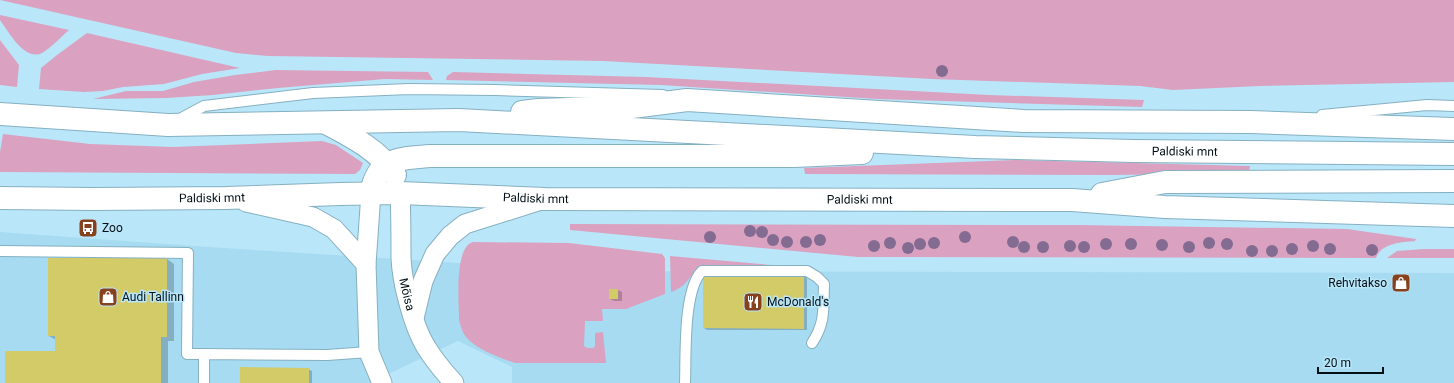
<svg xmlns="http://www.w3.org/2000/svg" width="1454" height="383" font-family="Roboto,sans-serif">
<rect width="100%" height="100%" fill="#bae6f9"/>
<!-- built -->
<path fill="#a6dbf1" d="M 0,232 L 208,247 L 586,271 L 1454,273 L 1454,383 L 512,383 L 512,367 L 458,341 L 369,383 L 0,383 Z"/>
<!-- green -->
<path fill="#daa2c0" d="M 0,0 L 1454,0 L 1454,82 L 1260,86 L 1173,90 L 1140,86 L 932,79 L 603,61 L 268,56 L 236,53 Z
M 0,15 L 69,30 C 61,37 51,48 42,53 C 25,62 8,31 0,20 Z
M 87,33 L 240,68 L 202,74 L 164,84 L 123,87 L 103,91 L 84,92 L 39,89 L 41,68 L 57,55 Z
M 0,40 L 19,65 L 17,87 L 0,85 Z
M 276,70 L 428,72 L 433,80 L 385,79 L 278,88 L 213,95 L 166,98 L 93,99 L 126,91 L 163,91 L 194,82 L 235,75 Z
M 453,72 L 646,77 L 989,95 L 1144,100 L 1142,107 L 877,99 L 661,85 L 446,80 L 447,76 Z
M 3,134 L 90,144 L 173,147 L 322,141 L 336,145 L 363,163 L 360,170 L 355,174 L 0,172 L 0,152 Z
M 1015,160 L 1250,166 L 1249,173 L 1113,175 L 805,174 L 804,168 Z
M 570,224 L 1076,225 L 1347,229 L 1416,239 L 1415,241 C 1402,242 1381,243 1376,258 L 858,257 L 570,230 Z
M 473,242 L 569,243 L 662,254 L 665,258 L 665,294 L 626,309 L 602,309 L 603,321 L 585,321 L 584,346 L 587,348 L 593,348 L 595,346 L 595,333 L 603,332 L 606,363 L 515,363 C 500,358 472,348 464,334 C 461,329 460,324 459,319 C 459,302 454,247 473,242 Z
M 1424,249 L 1454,249 L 1454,258 L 1387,258 L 1397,251 Z
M 670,256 L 783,266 L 783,270 L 695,270 C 689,280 683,288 671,292 Z"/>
<!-- shadow -->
<path fill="#0003" d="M 49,259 L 167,259 L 174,264 L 174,341 L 168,341 L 168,383 L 6,383 L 56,352 L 56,340 L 49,336 Z
M 803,276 L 807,278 L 807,330 L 707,330 L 704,328 Z
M 610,290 L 618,290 L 622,292 L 622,301 L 614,301 L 610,299 Z
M 308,369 L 312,371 L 312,383 L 241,383 Z"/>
<!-- building -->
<path fill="#d2cb67" d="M 48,258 L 167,258 L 167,337 L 161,337 L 161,383 L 5,383 L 5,351 L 55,351 L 55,336 L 48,336 Z
M 804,275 L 804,329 L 703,328 L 703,276 Z
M 609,289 L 618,289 L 618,299 L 609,299 Z
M 240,367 L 309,368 L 309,383 L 240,383 Z"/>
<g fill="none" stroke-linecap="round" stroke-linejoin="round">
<defs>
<path id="service" d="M 1322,115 L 1427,105 L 1454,106
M 178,120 L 204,106 L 313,93 L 409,89 L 495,90 L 663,95
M 0,251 L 188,253 L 187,354 L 204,354
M 204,383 L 204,354 L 327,355 L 369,352
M 685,383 C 686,356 683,290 702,271 L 807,271 L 817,277 L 824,284 C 823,308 826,322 812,343"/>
<g id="minor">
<path d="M 371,193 L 366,264 L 369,352 L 382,383"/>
<path id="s1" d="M 400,193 C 401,215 401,236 401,258 C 402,282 413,326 426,347 C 434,360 444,372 454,383"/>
<path d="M 246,202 L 313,217 L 334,229 L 366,264"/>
<path d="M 414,318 L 423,281 L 435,254 L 450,236 L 465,224 L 538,201"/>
</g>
<g id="primary">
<path d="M 522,112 L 538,110 L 632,107 L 687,100 L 1024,121 L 1251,122 L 1454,129"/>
<path id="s2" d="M 0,114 L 168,125 L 459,120 L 975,147 L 1134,151 L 1454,154"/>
<path d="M 326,123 C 351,136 379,150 395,175"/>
<path d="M 371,193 C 378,157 398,159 430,156 L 794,156 L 862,153"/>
<path d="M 1102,194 L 1165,182 L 1454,181"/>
<path id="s3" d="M 0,198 L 93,199 L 226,198 L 340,194 L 400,193 L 545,199 L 1072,200 L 1165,207 L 1454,216"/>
</g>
</defs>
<!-- service casing -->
<use href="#service" stroke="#85b0c1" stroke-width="12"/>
<!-- minor casing -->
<use href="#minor" stroke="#85b0c1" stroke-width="21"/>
<!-- primary casing -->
<use href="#primary" stroke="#85b0c1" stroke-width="24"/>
<!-- service -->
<use href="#service" stroke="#fff" stroke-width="10"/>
<!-- minor -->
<use href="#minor" stroke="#fff" stroke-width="19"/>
<!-- primary -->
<use href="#primary" stroke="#fff" stroke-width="22"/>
</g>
<!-- trees -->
<g fill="#836b92">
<circle cx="942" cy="71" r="6"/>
<circle cx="750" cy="231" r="6"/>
<circle cx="762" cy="232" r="6"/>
<circle cx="710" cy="237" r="6"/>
<circle cx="965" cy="237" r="6"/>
<circle cx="773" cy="240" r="6"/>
<circle cx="820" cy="240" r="6"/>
<circle cx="787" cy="242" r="6"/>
<circle cx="806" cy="242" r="6"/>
<circle cx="1013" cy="242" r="6"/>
<circle cx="890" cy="243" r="6"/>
<circle cx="934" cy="243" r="6"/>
<circle cx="1209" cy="243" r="6"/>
<circle cx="920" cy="244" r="6"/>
<circle cx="1106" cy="244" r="6"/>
<circle cx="1131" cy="244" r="6"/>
<circle cx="1227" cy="244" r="6"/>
<circle cx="1162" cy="245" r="6"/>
<circle cx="874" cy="246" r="6"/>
<circle cx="1070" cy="246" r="6"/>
<circle cx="1313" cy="246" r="6"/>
<circle cx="1024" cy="247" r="6"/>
<circle cx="1043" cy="247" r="6"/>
<circle cx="1084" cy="247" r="6"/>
<circle cx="1189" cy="247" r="6"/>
<circle cx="908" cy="248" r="6"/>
<circle cx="1292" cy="249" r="6"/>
<circle cx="1330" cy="249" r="6"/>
<circle cx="1372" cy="250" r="6"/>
<circle cx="1252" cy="251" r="6"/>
<circle cx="1272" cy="251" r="6"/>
</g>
<!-- icons -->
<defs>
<symbol id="bus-square" viewBox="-11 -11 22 22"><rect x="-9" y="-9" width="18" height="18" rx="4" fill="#88411d" stroke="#bae6f9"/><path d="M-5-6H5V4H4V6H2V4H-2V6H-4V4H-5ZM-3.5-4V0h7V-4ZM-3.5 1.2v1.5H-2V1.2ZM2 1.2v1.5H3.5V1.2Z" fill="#fff"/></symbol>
<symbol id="shop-square" viewBox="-11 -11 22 22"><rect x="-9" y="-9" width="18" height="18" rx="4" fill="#88411d" stroke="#bae6f9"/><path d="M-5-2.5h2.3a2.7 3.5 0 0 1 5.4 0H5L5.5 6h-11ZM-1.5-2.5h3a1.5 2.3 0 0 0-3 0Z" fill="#fff"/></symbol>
<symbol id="restaurant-square" viewBox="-11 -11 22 22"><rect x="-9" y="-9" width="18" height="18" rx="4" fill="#88411d" stroke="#bae6f9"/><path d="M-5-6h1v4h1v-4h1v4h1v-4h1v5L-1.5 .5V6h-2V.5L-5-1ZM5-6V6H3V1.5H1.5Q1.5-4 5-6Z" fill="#fff"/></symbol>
</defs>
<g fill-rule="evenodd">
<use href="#bus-square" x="77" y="217" width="22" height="22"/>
<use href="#shop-square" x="1390" y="272" width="22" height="22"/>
<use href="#shop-square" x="97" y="286" width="22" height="22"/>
<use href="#restaurant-square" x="742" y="291" width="22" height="22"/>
</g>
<g text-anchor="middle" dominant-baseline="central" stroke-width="3" stroke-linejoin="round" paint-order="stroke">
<!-- street labels -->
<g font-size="12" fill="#021016" stroke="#bae6f9">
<text stroke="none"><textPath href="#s2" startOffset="1186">Paldiski mnt</textPath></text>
<text stroke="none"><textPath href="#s3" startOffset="212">Paldiski mnt</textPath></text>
<text stroke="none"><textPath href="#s3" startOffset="536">Paldiski mnt</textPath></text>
<text stroke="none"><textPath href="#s3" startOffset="860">Paldiski mnt</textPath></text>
<text stroke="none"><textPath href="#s1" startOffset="102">Mõisa</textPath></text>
</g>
<!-- poi labels -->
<g font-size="12" fill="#021016" stroke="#bae6f9" text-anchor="start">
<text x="102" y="228">Zoo</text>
<text x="1387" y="283" text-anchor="end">Rehvitakso</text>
<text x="122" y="297">Audi Tallinn</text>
<text x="767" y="302">McDonald's</text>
</g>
</g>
<!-- scale -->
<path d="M1318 367v6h65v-6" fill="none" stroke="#021016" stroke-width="2"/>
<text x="1324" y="367" font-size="12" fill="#021016" stroke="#bae6f9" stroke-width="3" paint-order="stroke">20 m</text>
</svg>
